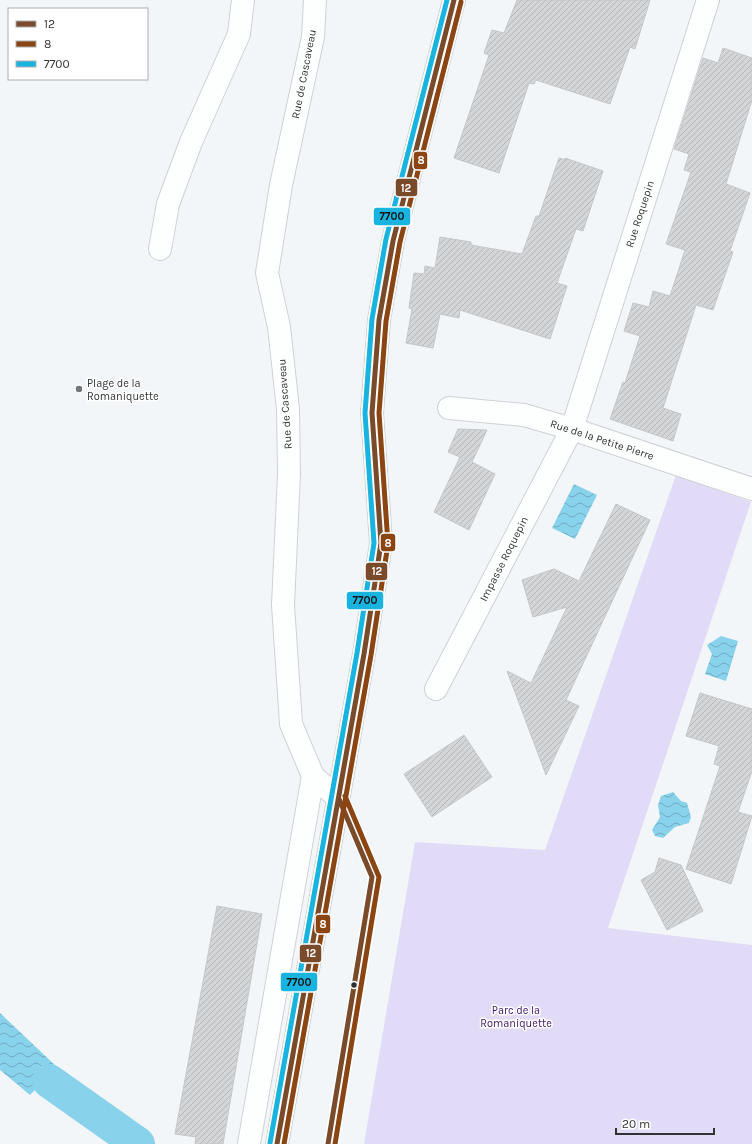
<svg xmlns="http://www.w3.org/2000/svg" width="752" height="1144" font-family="Karla,sans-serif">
<defs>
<pattern id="water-waves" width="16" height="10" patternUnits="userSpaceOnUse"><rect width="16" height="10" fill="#89d2ec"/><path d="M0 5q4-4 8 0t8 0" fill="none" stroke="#70abc0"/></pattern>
<pattern id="building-hatch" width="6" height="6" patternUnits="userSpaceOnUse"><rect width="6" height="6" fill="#d3d5d7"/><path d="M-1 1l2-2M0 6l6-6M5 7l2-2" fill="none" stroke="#b5b7b9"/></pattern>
</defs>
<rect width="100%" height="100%" fill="#f3f6f9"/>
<!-- green -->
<path fill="#e1dbf7" d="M 676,475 L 751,502 L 608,928 L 752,945 L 752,1144 L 364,1144 L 415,842 L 545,850 Z"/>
<!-- water -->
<path fill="url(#water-waves)" d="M 574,484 L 597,495 L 575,539 L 552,528 Z
M 721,636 L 738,641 L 726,681 L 705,674 L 712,654 L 707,645 Z
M 673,792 L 681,801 L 687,803 L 691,817 L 689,823 L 675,827 L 663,838 L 655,836 L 652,830 L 660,817 L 658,805 L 661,796 Z
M 0,1013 L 57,1067 L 30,1095 L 0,1070 Z"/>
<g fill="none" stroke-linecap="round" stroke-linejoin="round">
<!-- stream -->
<path stroke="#89d2ec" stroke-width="10" d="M 36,1069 L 49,1081"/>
<!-- canal -->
<path stroke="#89d2ec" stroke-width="34" d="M 49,1081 L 138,1144"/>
</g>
<!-- building -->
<path fill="url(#building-hatch)" stroke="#c4c7c9" d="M 517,0 L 650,0 L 635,49 L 630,47 L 610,104 L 536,80 L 534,84 L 529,83 L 499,173 L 454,158 L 489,55 L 484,53 L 492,30 L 504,33 Z
M 723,48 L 752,58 L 752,100 L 726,184 L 750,193 L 730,251 L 733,252 L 713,310 L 696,305 L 663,408 L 681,414 L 673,441 L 610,419 L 623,382 L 625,383 L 640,336 L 624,331 L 633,303 L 649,307 L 653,291 L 670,296 L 685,250 L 666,244 L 691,172 L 684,170 L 689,154 L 674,149 L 703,58 L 718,63 Z
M 559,158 L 565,160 L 565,158 L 603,171 L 583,231 L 576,229 L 557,283 L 567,286 L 550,339 L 460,310 L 459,318 L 440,314 L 433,348 L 406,343 L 412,309 L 409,308 L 414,273 L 424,274 L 425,266 L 435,268 L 440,237 L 471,242 L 471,245 L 522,254 L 536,216 L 539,216 Z
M 458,429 L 487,430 L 472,462 L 495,474 L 469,530 L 434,512 L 460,457 L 448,452 Z
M 616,504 L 650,520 L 566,700 L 579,706 L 546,775 L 507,671 L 531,683 L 567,607 L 533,617 L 522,580 L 554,569 L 579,581 Z
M 700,693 L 752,709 L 752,771 L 738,812 L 752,816 L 731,884 L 686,869 L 720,766 L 714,764 L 719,746 L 686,736 Z
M 464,735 L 492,777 L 432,817 L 404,774 Z
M 659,858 L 681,865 L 703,911 L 667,930 L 641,880 L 655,872 Z
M 217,906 L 262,914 L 223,1144 L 195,1144 L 196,1137 L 175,1134 Z"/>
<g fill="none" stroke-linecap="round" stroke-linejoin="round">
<defs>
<path id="street" d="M 315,0 L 313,37 L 281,185 L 267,273 L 279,327 L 288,409 L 289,474 L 283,605 L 291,724 L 313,776 L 339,799
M 160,249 L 168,204 L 191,142 L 239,34 L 243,0
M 449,408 L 524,415 L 572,429 L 752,489
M 436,689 L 572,429 L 708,0
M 249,1144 L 313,776"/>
<path id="secondary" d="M 277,1144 L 364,654 L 381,543 L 372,413 L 379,320 L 393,241 L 454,0"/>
</defs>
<!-- street casing -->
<use href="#street" stroke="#cfd2d4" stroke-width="24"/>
<!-- secondary casing -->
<use href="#secondary" stroke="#cfd2d4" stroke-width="24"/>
<!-- street -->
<use href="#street" stroke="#fdfefe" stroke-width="22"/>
<!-- secondary -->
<use href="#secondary" stroke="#fdfefe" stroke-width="22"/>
<defs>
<path id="bus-1" d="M 277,1144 L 364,654 L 381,543 L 372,413 L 379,320 L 393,241 L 454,0
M 328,1144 L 372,877 L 339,799"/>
<path id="bus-2" d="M 284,1144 L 371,655 L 388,544 L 379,413 L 386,321 L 400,242 L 461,2
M 335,1144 L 379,877 L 345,796"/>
<path id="bus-3" d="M 270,1143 L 357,653 L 374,543 L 365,413 L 372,319 L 386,239 L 447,0"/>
</defs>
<!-- bus-1 casing -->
<use href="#bus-1" stroke="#fff" stroke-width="8"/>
<!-- bus-2 casing -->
<use href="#bus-2" stroke="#fff" stroke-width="8"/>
<!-- bus-3 casing -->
<use href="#bus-3" stroke="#fff" stroke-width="8"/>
<!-- bus-1 -->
<use href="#bus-1" stroke="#7a4b2a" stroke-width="5"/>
<!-- bus-2 -->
<use href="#bus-2" stroke="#8b4513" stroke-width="5"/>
<!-- bus-3 -->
<use href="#bus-3" stroke="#19b3e0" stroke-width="5"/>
</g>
<!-- markers -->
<circle fill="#747779" stroke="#fff" stroke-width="1.5" cx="79" cy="389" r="4"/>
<circle fill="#303234" stroke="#fff" stroke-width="1.5" cx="354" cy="985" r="3.5"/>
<g text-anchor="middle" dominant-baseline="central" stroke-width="3" stroke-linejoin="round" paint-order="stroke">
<!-- street labels -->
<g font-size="11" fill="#303234" stroke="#fff">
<text transform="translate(304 74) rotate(-79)">Rue de Cascaveau</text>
<text transform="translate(640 214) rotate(-72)">Rue Roquepin</text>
<text transform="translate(285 404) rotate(-94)">Rue de Cascaveau</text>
<text transform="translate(602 440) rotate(18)">Rue de la Petite Pierre</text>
<text transform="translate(504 559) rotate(-63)">Impasse Roquepin</text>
</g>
<!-- poi labels -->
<g font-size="11" fill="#303234" stroke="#fff" text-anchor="start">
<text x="87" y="383">Plage de la<tspan x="87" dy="13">Romaniquette</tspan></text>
</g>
<!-- park labels -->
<g font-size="11" fill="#3a146a" stroke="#fff">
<text x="516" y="1010">Parc de la<tspan x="516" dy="13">Romaniquette</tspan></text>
</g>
</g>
<g stroke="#fff" stroke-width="1.5">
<rect x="413" y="151" width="15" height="19" rx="4" fill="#8b4513"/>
<rect x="395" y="178" width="23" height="19" rx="4" fill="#7a4b2a"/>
<rect x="373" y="207" width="38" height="19" rx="4" fill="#19b3e0"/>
<rect x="380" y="533" width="16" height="19" rx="4" fill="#8b4513"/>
<rect x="365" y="562" width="23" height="19" rx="4" fill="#7a4b2a"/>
<rect x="346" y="591" width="38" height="19" rx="4" fill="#19b3e0"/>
<rect x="315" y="914" width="16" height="20" rx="4" fill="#8b4513"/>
<rect x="299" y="944" width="23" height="19" rx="4" fill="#7a4b2a"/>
<rect x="280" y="972" width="38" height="20" rx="4" fill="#19b3e0"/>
</g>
<g font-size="11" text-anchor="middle" font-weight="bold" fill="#fff">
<text x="421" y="164">8</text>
<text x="406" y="192">12</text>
<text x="388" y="547">8</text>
<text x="377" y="575">12</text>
<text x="323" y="928">8</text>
<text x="311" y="957">12</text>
</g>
<g font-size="11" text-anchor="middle" font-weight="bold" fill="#111">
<text x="392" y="220">7700</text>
<text x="365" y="604">7700</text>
<text x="299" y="986">7700</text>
</g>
<!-- legend -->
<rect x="8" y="8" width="140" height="72" fill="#ffffff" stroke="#acadae"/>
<rect x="16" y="21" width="20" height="6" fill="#7a4b2a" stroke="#acadae"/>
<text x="44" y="28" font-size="12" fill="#303234">12</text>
<rect x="16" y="41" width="20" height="6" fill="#8b4513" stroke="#acadae"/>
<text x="44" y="48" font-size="12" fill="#303234">8</text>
<rect x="16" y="61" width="20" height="6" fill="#19b3e0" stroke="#acadae"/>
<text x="44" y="68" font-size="12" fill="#303234">7700</text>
<!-- scale -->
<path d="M616 1128v6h98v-6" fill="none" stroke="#303234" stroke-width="2"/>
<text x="622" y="1128" font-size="12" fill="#303234" stroke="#ffffff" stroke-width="3" paint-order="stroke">20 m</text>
</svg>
